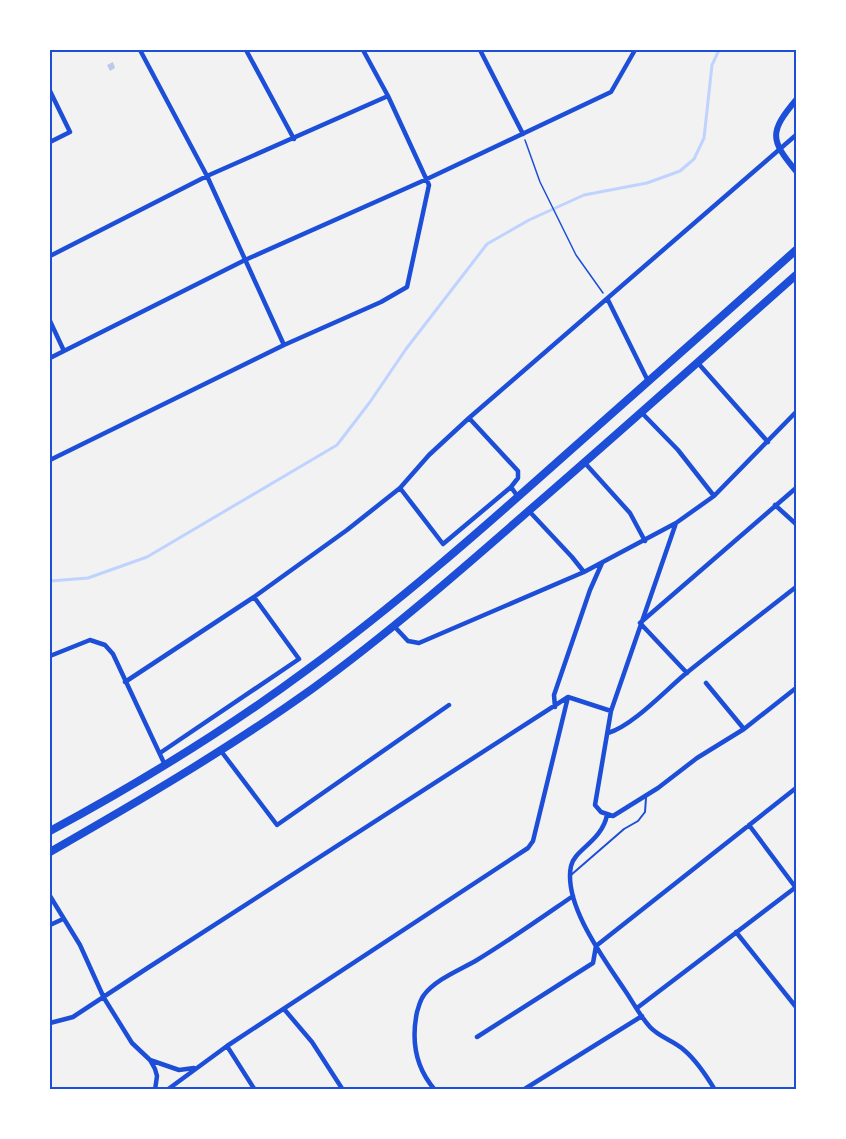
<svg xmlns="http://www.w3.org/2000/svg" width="846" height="1139" font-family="Rubik,sans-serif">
<rect width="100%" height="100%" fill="#f2f2f2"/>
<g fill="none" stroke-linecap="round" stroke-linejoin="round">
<!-- stream -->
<path stroke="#bfd3fe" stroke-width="3" d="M 50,581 L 88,578 L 147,557 L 337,445 L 370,402 L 406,349 L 487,244 L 529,220 L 584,195 L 647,183 L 680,171 L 694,159 L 704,138 L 712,65 L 719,50"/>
</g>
<!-- building -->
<path fill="#bdc9ec" d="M 113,62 L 115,68 L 110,71 L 107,65 Z"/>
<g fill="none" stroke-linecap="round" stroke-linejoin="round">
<!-- path -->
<path stroke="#1d4ed8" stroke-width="1.5" d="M 525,140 L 540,182 L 576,255 L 603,293"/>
<!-- service -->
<path stroke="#1d4ed8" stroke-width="2" d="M 571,875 L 624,829 L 638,821 L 645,812 L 646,798"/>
<!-- minor -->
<path stroke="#1d4ed8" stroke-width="4.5" d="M 140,50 L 207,176 L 284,345
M 246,50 L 294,139
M 480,50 L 523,134
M 50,91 L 70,132 L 50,142
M 50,256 L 207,176 L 388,96
M 608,300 L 648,381
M 50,321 L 64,351
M 50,358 L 245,260 L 427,179 L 611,92 L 635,50
M 697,362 L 768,442
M 641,412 L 678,450 L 714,496
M 469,418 L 518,471 L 518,478 L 511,487 L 518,497
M 50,460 L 284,345 L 381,302 L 407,287 L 429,185 L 388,96 L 363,50
M 584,462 L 630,513 L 645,541
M 400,488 L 443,544 L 511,487
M 775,505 L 796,524
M 529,511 L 572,557 L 584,572
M 676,523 L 611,711 L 595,805 L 601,812 L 613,816 L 658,788 L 697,758 L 744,729 L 796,688
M 394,626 L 408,641 L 419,643 L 584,572 L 676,523 L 714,496 L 796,412
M 50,656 L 90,640 L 105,645 L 113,654 L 165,765
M 687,673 L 640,623 L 796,488
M 125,682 L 254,597 L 347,530 L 400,488 L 429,455 L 469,418 L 796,135
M 706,683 L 744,729
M 568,697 L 611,711
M 555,707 L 554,695 L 590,590 L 602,563
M 608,733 C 632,726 664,692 684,675 C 721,645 759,616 796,587
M 221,751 L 277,825 L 449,705
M 160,753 L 299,659 L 254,597
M 607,815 C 602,841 574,850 571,866 C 563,904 604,959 624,989 C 633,1002 640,1016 650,1027 C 659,1037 674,1041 684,1050 C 697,1061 706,1075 715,1090
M 749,825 L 796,888
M 50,896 L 80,945 L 104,998 L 132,1043 L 150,1060 L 155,1069 L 157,1076 L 155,1090
M 50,925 L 63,919
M 736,932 L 796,1007
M 637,1008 L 796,887
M 284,1009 L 312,1042 L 343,1090
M 50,1023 L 73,1017 L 146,969 L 568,697
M 477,1037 L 593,963 L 596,946 L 796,788
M 227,1046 L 255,1090
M 150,1060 L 179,1070 L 194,1068
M 167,1090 L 227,1046 L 528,848 L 533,841 L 568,697
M 435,1090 C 415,1067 411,1041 417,1012 C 419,1006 420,1000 424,995 C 436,979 460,970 477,960 C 510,940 541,918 573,896
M 523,1090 L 642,1016"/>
<!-- tertiary -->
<path stroke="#1d4ed8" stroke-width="6" d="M 796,100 C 769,132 770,140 796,171"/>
<!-- primary -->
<path stroke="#1d4ed8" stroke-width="8" d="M 50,831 C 139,783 226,730 308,669 C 398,603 481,530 564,456 C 642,387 719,319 796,250
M 50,852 C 139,801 228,749 312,689 C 389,633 461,570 532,508 C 621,431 708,353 796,275"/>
</g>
<!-- border -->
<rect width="846" height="1139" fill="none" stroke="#ffffff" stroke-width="102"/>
<rect x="51" y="51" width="744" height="1037" fill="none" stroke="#1d4ed8" stroke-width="2"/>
</svg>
